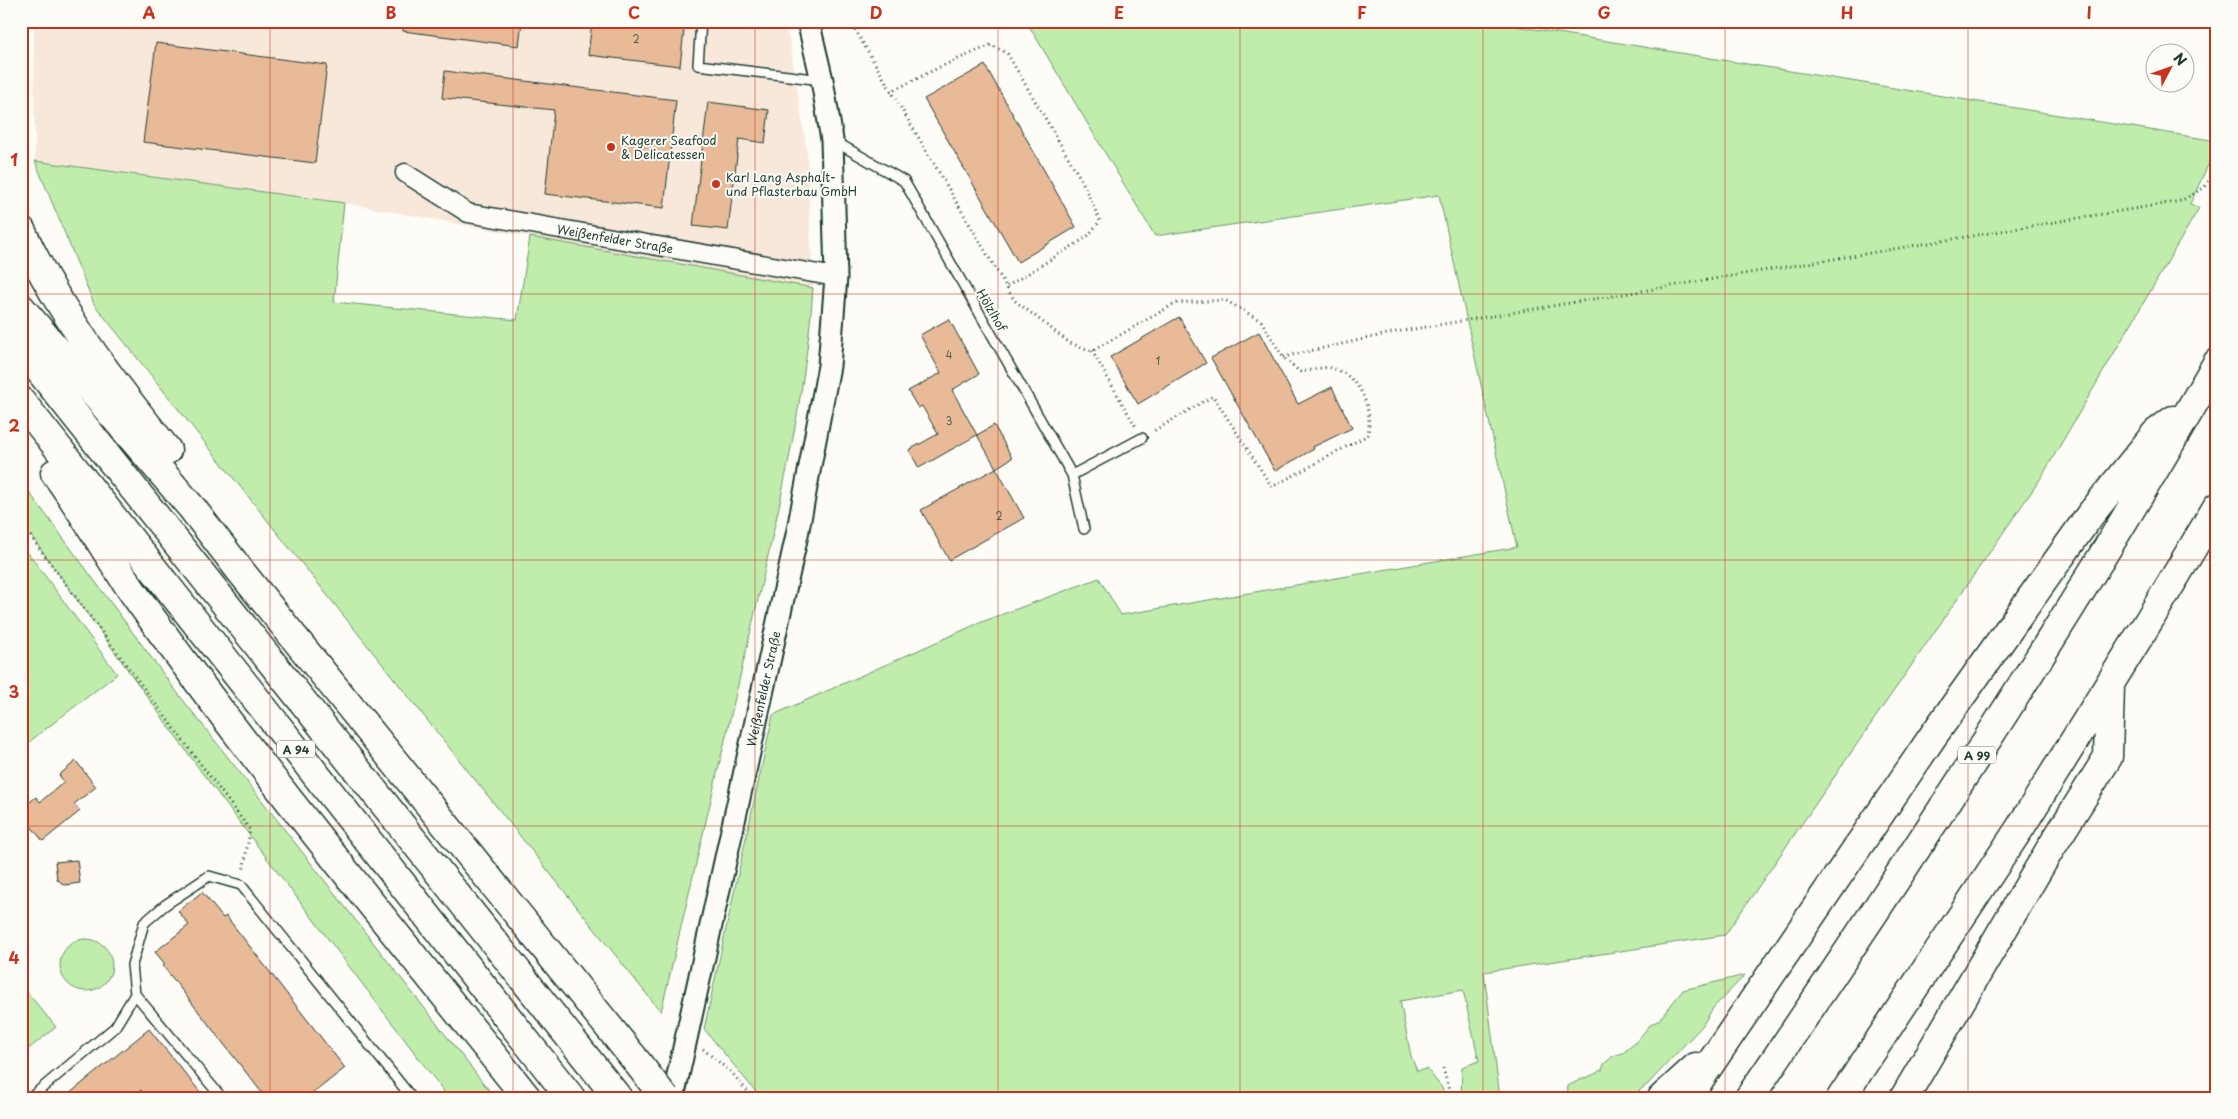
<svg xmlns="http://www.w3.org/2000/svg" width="2238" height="1119" font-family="'Playpen Sans',sans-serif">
<rect width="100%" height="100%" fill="#fdfcf7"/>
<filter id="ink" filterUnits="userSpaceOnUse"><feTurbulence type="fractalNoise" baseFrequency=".02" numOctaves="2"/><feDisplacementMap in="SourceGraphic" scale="10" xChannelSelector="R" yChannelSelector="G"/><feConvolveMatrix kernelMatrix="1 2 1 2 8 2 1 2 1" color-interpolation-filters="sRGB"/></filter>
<g filter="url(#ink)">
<!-- built -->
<path fill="#f7e8da" d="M 34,21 L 784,21 L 790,43 L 807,153 L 813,288 L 344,203 L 35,161 Z"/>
<!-- green -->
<path fill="#c0edab" stroke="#709570" d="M 1026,21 L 1485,21 L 2217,141 L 2217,146 L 2190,204 L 2199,208 L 2041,478 L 1725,935 L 1484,972 L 1500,1098 L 1461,1098 L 1462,1067 L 1479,1061 L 1463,990 L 1400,1001 L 1411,1056 L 1417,1071 L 1427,1069 L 1442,1088 L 1445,1098 L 761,1098 L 704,1029 L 773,715 L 979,623 L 1099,578 L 1121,615 L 1517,547 L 1439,195 L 1155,236 Z
M 35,161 L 344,203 L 334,302 L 517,320 L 530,237 L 813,288 C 805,405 776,520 750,634 C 720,760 691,886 661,1012 L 94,304 Z
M 21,481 L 176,691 L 495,1098 L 449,1098 L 203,774 L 21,522 Z
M 21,543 L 117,674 L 21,748 Z
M60 965a26 26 0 1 1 52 0a26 26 0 1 1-52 0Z
M 1745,975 L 1713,1008 L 1702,1026 L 1648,1084 L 1630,1098 L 1567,1098 L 1568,1086 C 1579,1079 1591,1077 1602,1070 L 1604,1064 L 1613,1056 L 1623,1053 L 1635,1043 L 1650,1025 L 1659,1020 L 1683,990 Z
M 21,985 L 56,1027 L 21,1055 Z"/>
<!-- building -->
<path fill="#e8ba98" stroke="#1f3d34" d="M 403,21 L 522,21 L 519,46 L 403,31 Z
M 592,21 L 685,21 L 680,66 L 588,55 Z
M 156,43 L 327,65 L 315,163 L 143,142 Z
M 985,65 L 1076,227 L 1018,262 L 924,99 Z
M 445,71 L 676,100 L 664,208 L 545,194 L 554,110 L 442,98 Z
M 708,102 L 769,110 L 765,143 L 739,139 L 728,230 L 693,226 Z
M 1179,317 L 1206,363 L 1138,404 L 1110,357 Z
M 949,319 L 979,374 L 952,390 L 977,435 L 919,468 L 909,450 L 938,434 L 922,406 L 918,408 L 908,391 L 941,373 L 920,335 Z
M 1259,332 L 1298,404 L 1332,387 L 1352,428 L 1313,447 L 1314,449 L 1275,471 L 1211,358 Z
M 994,425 L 1012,458 L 996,468 L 977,435 Z
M 996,468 L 1024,518 L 949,560 L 921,510 Z
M 76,761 L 96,787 L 74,804 L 80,811 L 43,841 L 21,814 L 21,809 L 36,797 L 40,802 L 64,782 L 59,775 Z
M 77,860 L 80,883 L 64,885 L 57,879 L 55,862 Z
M 202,892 L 223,918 L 226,916 L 345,1068 L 307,1098 L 266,1098 L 163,966 L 165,964 L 155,952 L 189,925 L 178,911 Z
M 149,1029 L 205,1098 L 147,1098 L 141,1090 L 131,1098 L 64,1098 Z"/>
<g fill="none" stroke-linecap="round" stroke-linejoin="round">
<defs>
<path id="service" d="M 701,21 L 698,65 L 822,80
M 834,141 L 904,181 L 1072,475 L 1084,529
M 1072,475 L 1142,438
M 135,994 L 222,1098
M 30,1098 L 115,1027 L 135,994 L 132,965 L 144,923 L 165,905 L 209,876 L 241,885 L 412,1098"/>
<g id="minor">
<path id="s1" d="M 405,173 L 468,213 L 836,277"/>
</g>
<g id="tertiary">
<path id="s2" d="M 673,1098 L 797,535 L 829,366 L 836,277 L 832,140 L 822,80 L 808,21"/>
</g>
<path id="motorway" d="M 21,230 C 59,313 110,379 167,450
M 21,308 L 192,508 L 242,573 L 633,1057
M 21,347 L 618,1098
M 21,401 L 571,1098
M 55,473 C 84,512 107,555 135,595 C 258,768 395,932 527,1098
M 1662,1098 L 1696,1067
M 1687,1098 L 1933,736 L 2090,515 L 2156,433 L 2173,420
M 1749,1098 C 1913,858 2072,615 2217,363
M 1841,1098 L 2020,828 L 2145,627 L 2217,507
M 1904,1098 L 2049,851 L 2108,757 L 2110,686"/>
</defs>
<!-- service casing -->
<use href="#service" stroke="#1f3d34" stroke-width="12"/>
<!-- minor casing -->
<use href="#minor" stroke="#1f3d34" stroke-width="21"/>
<!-- tertiary casing -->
<use href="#tertiary" stroke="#1f3d34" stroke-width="25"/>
<!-- motorway casing -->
<use href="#motorway" stroke="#1f3d34" stroke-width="31"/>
<!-- path -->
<path stroke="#1f3d34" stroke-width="3" stroke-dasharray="1 4" stroke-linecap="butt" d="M 850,21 L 1014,300 L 1070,343 L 1092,351 L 1176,303 L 1225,300 L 1261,321 L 1283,357 L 1300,372 C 1309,371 1324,366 1332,368 C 1362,377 1372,408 1368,435 L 1272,487 L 1213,396 L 1152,432
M 890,92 L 942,66 L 991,45 L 1007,53 L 1082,181 L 1100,221 L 1087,237 L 1006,287
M 1092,351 L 1136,427
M 1283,357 L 1396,332 L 2181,201 L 2205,187 L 2217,166
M 21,524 L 250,830 L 243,872
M 703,1049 L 732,1073 L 753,1098
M 1443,1068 L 1451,1098"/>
<!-- service -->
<use href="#service" stroke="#fdfcf7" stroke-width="9"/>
<!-- minor -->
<use href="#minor" stroke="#fdfcf7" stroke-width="18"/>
<!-- tertiary -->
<use href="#tertiary" stroke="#fdfcf7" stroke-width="21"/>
<!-- motorway -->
<use href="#motorway" stroke="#fdfcf7" stroke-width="28"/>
<defs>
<path id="motorway-bridge" d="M 633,1057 L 665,1098"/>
</defs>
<!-- motorway-bridge casing -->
<use href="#motorway-bridge" stroke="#1f3d34" stroke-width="31" stroke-linecap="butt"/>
<!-- motorway-bridge -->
<use href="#motorway-bridge" stroke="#fdfcf7" stroke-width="28"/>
</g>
</g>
<!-- grid -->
<path fill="none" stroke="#c8321e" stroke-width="1" stroke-opacity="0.55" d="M 270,21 L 270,1098M 513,21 L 513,1098M 755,21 L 755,1098M 998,21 L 998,1098M 1240,21 L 1240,1098M 1483,21 L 1483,1098M 1725,21 L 1725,1098M 1968,21 L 1968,1098M 21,294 L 2217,294M 21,560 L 2217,560M 21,826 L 2217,826"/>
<!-- markers -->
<g fill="#c8321e" stroke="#fdfcf7" stroke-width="2">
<circle cx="611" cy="147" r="5"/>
<circle cx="716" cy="184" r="5"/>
</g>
<g text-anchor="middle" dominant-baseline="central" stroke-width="4" stroke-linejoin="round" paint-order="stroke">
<!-- number labels -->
<g font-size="10" fill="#515c4d">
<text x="636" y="38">2</text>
<text x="949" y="354">4</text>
<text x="1158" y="360">1</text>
<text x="949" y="420">3</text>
<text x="999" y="515">2</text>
</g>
<!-- shield labels -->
<g fill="#fdfcf7" stroke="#62766e" stroke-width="1">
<rect x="277" y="740.5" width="38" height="17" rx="4"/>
<rect x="1958" y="746.5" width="38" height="17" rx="4"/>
</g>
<g font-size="11" font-weight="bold" fill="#1f3d34">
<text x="296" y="749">A 94</text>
<text x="1977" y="755">A 99</text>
</g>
<!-- poi labels -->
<g font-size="12" fill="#1f3d34" stroke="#fdfcf7" text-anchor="start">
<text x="621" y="140">Kagerer Seafood<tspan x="621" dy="14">&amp; Delicatessen</tspan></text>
<text x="726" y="177">Karl Lang Asphalt-<tspan x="726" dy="14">und Pflasterbau GmbH</tspan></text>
</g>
<!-- street labels -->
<g font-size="12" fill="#1f3d34" stroke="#fdfcf7">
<text stroke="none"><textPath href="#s1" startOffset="224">Weißenfelder Straße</textPath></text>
<text transform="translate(992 310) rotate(60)">Hölzlhof</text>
<text stroke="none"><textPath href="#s2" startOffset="419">Weißenfelder Straße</textPath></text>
</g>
</g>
<!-- margin -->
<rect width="2238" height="1119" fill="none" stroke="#fdfcf7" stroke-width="55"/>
<!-- north arrow -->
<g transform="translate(2170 68) rotate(49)"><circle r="24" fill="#fdfcf7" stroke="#a4b0a9"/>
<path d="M0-4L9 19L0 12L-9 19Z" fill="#c8321e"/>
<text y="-8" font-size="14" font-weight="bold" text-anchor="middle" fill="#1f3d34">N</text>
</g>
<rect x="28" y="28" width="2182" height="1064" fill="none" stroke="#c8321e" stroke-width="2"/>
<g font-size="16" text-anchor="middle" font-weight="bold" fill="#c8321e">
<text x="149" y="19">A</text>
<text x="391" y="19">B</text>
<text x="634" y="19">C</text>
<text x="876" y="19">D</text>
<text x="1119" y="19">E</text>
<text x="1362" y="19">F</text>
<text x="1604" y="19">G</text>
<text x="1847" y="19">H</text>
<text x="2089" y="19">I</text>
<text x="14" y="166">1</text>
<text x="14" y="432">2</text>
<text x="14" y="698">3</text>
<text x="14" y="964">4</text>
</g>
</svg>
